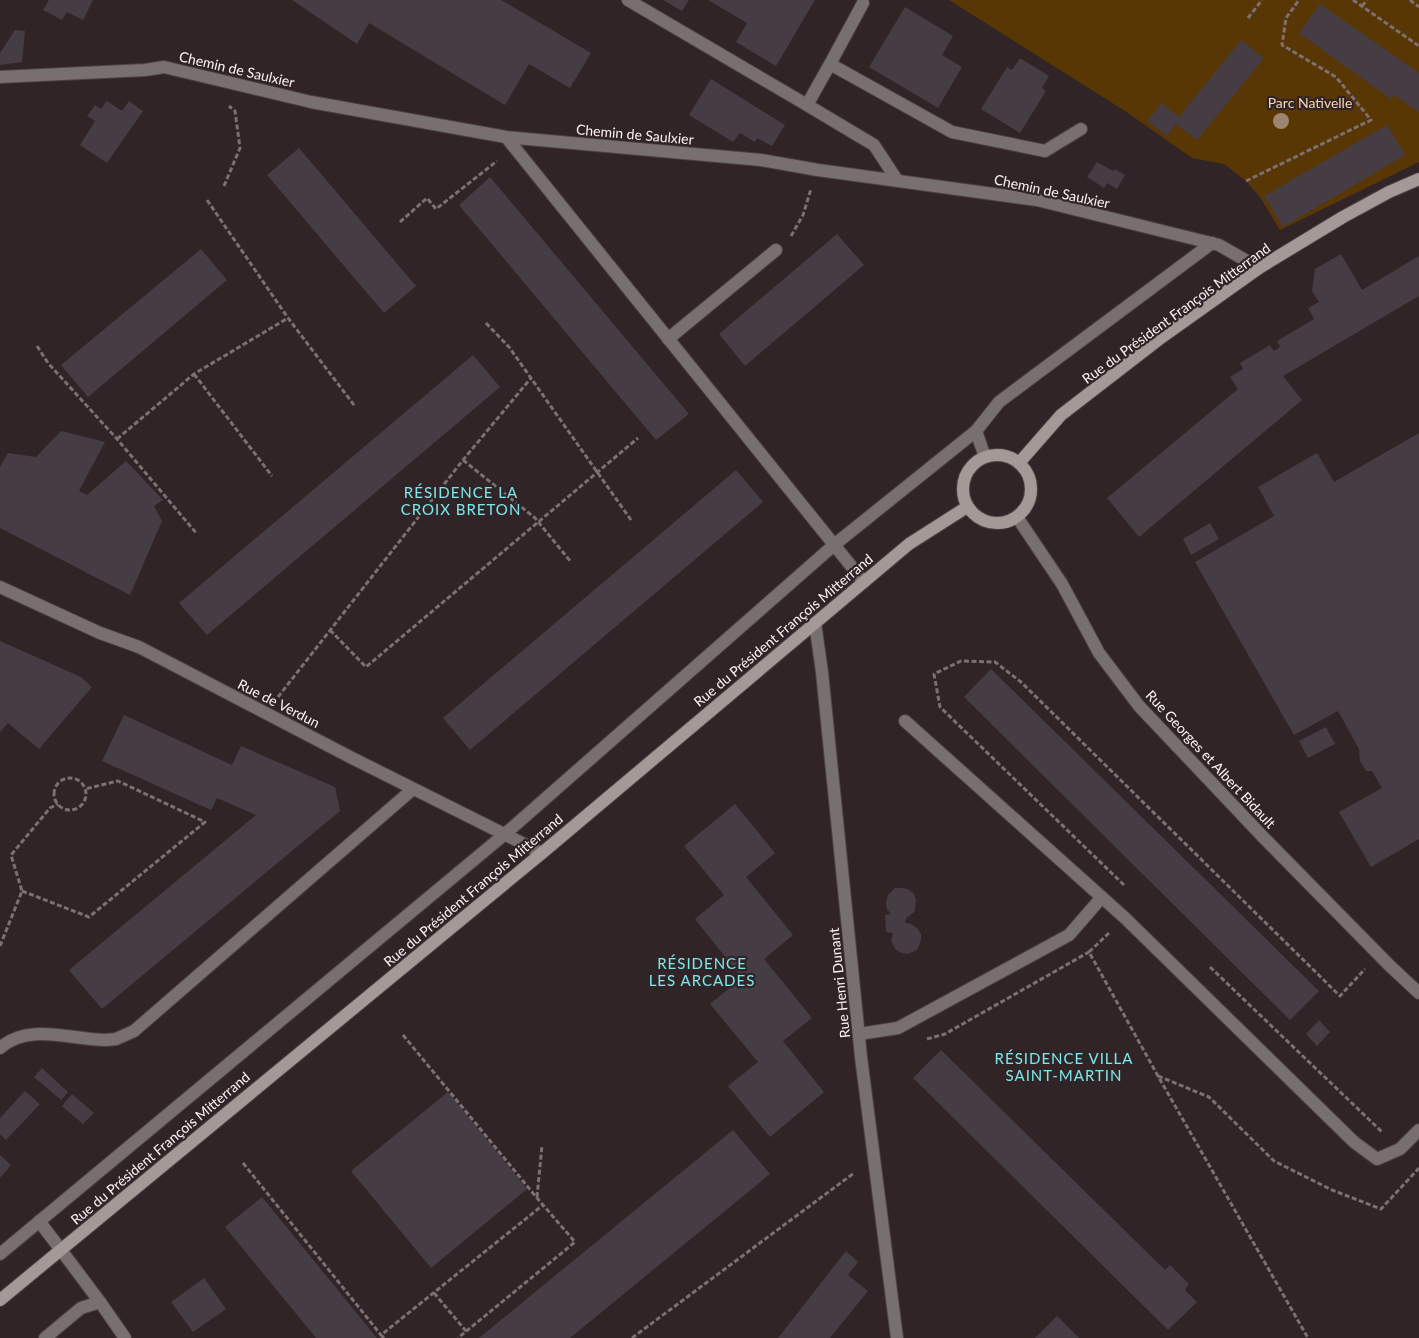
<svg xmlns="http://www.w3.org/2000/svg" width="1419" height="1338" font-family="Lato,sans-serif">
<rect width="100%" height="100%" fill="#312427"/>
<!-- green -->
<path fill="#583705" d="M 949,0 L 1419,0 L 1419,162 L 1280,230 L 1260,197 L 1246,181 L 1224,164 L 1192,158 L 1125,111 Z"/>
<!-- building -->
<path fill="#463c44" d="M 49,0 L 93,0 L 83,20 L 67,12 L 62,20 L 43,10 Z
M 292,0 L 501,0 L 591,53 L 570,88 L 529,64 L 505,105 L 369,23 L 357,44 Z
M 663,0 L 689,0 L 682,11 Z
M 708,0 L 815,0 L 776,66 L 736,42 L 747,23 Z
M 1320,4 L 1419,73 L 1419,112 L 1394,95 L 1391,99 L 1299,33 Z
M 905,7 L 953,36 L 942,55 L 962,67 L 938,108 L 869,67 Z
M 15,30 L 25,31 L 22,62 L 0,65 L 0,53 Z
M 1241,40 L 1264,58 L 1197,140 L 1176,124 L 1167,136 L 1147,121 L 1162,103 L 1179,117 Z
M 1020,58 L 1049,76 L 1042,88 L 1046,91 L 1020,133 L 981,109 L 1007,67 L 1012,70 Z
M 711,79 L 785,125 L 772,146 L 757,138 L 755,142 L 740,133 L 733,142 L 689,115 Z
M 107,101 L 122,111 L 129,101 L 143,111 L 107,163 L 80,145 L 95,121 L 87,116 L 95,105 L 101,109 Z
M 1387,125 L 1405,155 L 1283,227 L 1264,196 Z
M 299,148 L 416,286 L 384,313 L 267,175 Z
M 1097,162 L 1113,171 L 1115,169 L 1125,175 L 1117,189 L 1107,183 L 1104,188 L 1087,177 Z
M 490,177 L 689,414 L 656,440 L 459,205 Z
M 837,234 L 864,265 L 745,366 L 719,334 Z
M 201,249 L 227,280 L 88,397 L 61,365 Z
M 1341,254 L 1362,290 L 1419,256 L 1419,296 L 1283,376 L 1302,400 L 1139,537 L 1107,498 L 1238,389 L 1230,377 L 1243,369 L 1240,363 L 1270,345 L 1274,351 L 1280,347 L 1277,341 L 1314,319 L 1308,308 L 1319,302 L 1312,291 L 1315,269 Z
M 473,355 L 500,387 L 207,635 L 179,603 Z
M 61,431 L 105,442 L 79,491 L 87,495 L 126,461 L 163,500 L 154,506 L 162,521 L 130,595 L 0,528 L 0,467 L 8,453 L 36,457 Z
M 1419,433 L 1419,839 L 1371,867 L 1339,812 L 1382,788 L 1372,771 L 1366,771 L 1360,761 L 1359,749 L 1338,711 L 1294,735 L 1195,562 L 1274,516 L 1258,487 L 1317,453 L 1334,482 Z
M 736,470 L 763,502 L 470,750 L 443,718 Z
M 1210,523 L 1219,539 L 1191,555 L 1183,539 Z
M 0,641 L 81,677 L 92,687 L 39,749 L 8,723 L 0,732 Z
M 991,669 L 1319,991 L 1290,1020 L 964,697 Z
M 124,715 L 232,765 L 241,746 L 335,787 L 340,811 L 102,1009 L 69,970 L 256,815 L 217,798 L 211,810 L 102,761 Z
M 1326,727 L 1335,744 L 1308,758 L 1299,741 Z
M 735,804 L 775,853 L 746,877 L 793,935 L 764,959 L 812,1018 L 783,1041 L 824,1092 L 770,1137 L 728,1086 L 758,1062 L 710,1004 L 742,978 L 695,919 L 724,895 L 684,846 Z
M 895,888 L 902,888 L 908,889 L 914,894 L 916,900 L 915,910 L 913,913 L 906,918 L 905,923 L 911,924 L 917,928 L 921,934 L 921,940 L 917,950 L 908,954 L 902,953 L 896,950 L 891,941 L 893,933 L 886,932 L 885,915 L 891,914 L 887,909 L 886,902 L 888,895 Z
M 1319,1020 L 1330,1032 L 1317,1046 L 1306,1034 Z
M 941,1050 L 1165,1270 L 1170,1265 L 1189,1284 L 1185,1290 L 1197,1302 L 1168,1330 L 913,1078 Z
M 42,1068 L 68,1092 L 61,1100 L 34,1077 Z
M 25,1091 L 40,1104 L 6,1140 L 0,1134 L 0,1118 Z
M 448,1092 L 527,1189 L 431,1268 L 351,1171 Z
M 72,1094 L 94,1113 L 83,1124 L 62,1106 Z
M 733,1130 L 770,1174 L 570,1338 L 479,1338 Z
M 0,1155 L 11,1165 L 0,1178 Z
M 262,1197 L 377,1338 L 316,1338 L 225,1227 Z
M 846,1251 L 858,1262 L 848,1275 L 868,1291 L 830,1338 L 778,1338 Z
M 204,1278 L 226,1309 L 193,1332 L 171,1302 Z
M 1057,1316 L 1079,1338 L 1035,1338 Z"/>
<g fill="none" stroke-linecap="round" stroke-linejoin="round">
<defs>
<path id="service" d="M 628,0 L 807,105 L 830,64 L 952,132 L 1045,151 L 1081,129
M 830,64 L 863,3
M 807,105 L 874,145 L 897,180
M 668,339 L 776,250
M 976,431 L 985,457
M 905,721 L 1125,918 L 1354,1142 L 1377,1159 L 1400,1149 L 1419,1130
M 859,1034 L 898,1028 L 1069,935 L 1102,897
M 0,1048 C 29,1022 71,1040 106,1040 L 116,1039 L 134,1031 L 413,789
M 39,1221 L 61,1250
M 0,1254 L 505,834 L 834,545 L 976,431 L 999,402 L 1212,243
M 45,1338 L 81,1308 L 100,1302"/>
<path id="minor" d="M 0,77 L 145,70 L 164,67 L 311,102 L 506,137 L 761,160 L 818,170 L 1037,200 L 1219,245 L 1259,268
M 506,137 L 864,582
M 1017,517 L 1062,584 L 1099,653 L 1139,706 L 1264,838 L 1389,965 L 1419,993
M 0,587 L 100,633 L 139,647 L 352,758 L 542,853
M 815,623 L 822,672 L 861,1057 L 897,1338
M 61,1250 L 100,1302 L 125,1338"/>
<path id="secondary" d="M963 489a34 34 0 1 1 68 0a34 34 0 1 1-68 0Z
M 1019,463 L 1061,415 L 1162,337 L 1259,268 L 1343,217 L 1389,192 L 1419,179
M 0,1300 L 542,853 L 909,544 L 967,507"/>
</defs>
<!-- service casing -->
<use href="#service" stroke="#4d4144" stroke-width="14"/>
<!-- minor casing -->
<use href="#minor" stroke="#4d4144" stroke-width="14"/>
<!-- secondary casing -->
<use href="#secondary" stroke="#4d4144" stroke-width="14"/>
<!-- path -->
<path stroke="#7c7073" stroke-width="3" stroke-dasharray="5 2.5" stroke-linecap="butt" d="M 1353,0 L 1419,46
M 1410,0 L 1419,7
M 1362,6 L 1367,0
M 1248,18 L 1262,0
M 1246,181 L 1371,120 L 1336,77 L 1282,45 L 1286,18 L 1299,0
M 224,186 L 240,148 L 235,111 L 229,106
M 207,200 L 288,318 L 354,405
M 400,222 L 427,198 L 436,209 L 497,161
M 791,236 L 803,215 L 811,189
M 486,323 L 509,347 L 631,520
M 37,346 L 48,363 L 117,439 L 197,534
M 194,374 L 272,476
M 117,439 L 194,374 L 288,318
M 463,460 L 535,518 L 571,562
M 330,630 L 366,667 L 638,438
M 278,697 L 463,460 L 531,378
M54 794a16 16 0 1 1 32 0a16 16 0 1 1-32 0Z
M 1124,885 L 940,707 L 934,674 L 961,661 L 995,662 L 1021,682 L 1340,996 L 1365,969
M 22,891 L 89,917 L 205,822 L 118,781 L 85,789
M 1109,933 L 1089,952 L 1158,1076 L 1308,1338
M 0,946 L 22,891 L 11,855 L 50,808 L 58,804
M 1210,967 L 1382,1132
M 403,1035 L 537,1198 L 575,1242 L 458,1338
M 927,1039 L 945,1034 L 1089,952
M 1158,1076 L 1209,1097 L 1274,1161 L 1332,1190 L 1381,1209 L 1419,1168
M 243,1163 L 381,1335
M 537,1197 L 542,1146
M 434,1293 L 466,1331
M 384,1338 L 381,1335 L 543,1205
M 632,1338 L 854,1173"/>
<!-- service -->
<use href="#service" stroke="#77706e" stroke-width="12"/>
<!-- minor -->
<use href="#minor" stroke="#77706e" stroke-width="12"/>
<!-- secondary -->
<use href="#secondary" stroke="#a49996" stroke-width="12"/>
</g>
<!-- trees -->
<circle fill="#9d8571" cx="1281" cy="121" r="8"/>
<g text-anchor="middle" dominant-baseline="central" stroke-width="4.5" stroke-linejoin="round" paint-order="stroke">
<!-- street labels -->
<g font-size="14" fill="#fbf2f4" stroke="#312427">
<text transform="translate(237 69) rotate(13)">Chemin de Saulxier</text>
<text transform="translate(635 134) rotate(5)">Chemin de Saulxier</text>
<text transform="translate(1052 191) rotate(12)">Chemin de Saulxier</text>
<text transform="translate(1176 313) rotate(-36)">Rue du Président François Mitterrand</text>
<text transform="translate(783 630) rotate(-40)">Rue du Président François Mitterrand</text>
<text transform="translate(279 703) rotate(27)">Rue de Verdun</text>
<text transform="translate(1211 759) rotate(47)">Rue Georges et Albert Bidault</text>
<text transform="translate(473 890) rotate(-40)">Rue du Président François Mitterrand</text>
<text transform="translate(839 983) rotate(-96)">Rue Henri Dunant</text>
<text transform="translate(160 1148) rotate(-40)">Rue du Président François Mitterrand</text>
</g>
<!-- park labels -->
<g font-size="14" fill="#f5d4ae" stroke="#312427">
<text x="1310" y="102">Parc Nativelle</text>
</g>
<!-- neighbourhood labels -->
<g font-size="15" letter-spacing="1" fill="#7ce8eb" stroke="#312427">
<text x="461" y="492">RÉSIDENCE LA<tspan x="461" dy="17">CROIX BRETON</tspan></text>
<text x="702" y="963">RÉSIDENCE<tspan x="702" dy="17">LES ARCADES</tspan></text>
<text x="1064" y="1058">RÉSIDENCE VILLA<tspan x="1064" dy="17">SAINT-MARTIN</tspan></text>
</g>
</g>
</svg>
